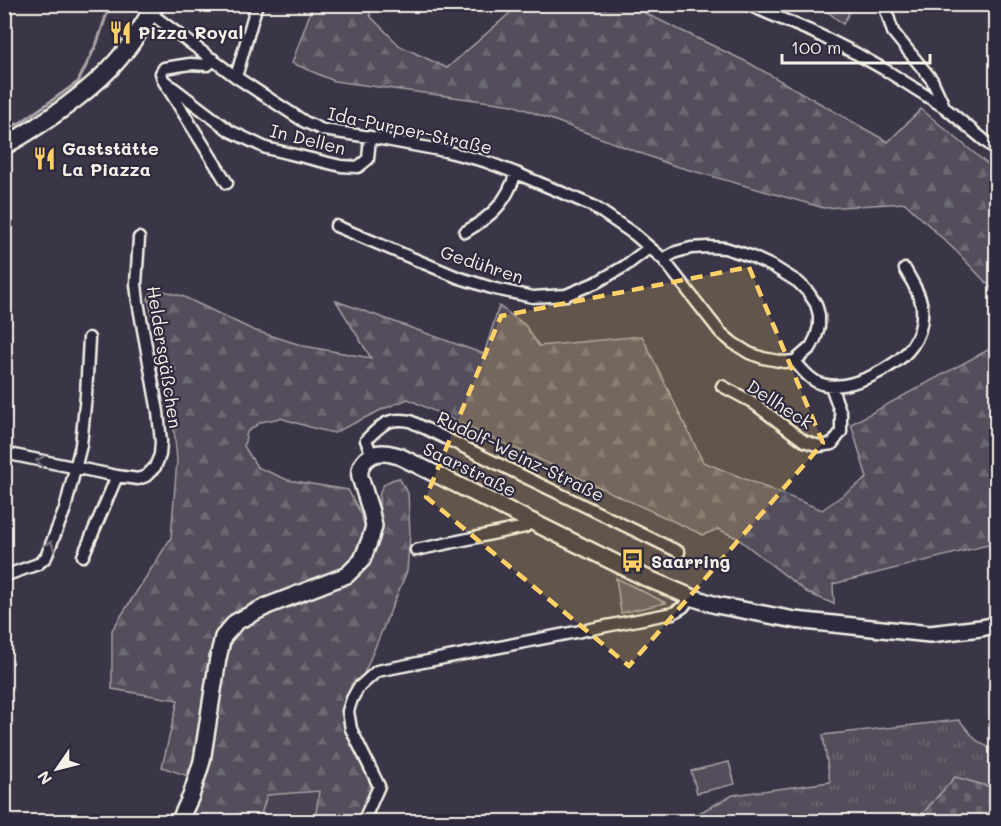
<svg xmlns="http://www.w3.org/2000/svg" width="1001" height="826" font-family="Mali,sans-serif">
<defs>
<pattern id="grass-tufts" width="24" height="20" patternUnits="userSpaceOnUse" patternTransform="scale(1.5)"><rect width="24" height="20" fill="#534e5c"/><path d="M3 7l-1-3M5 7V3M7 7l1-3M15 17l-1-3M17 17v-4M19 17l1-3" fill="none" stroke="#6c6873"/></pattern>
<pattern id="forest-firs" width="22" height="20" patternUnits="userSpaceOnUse" patternTransform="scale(1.5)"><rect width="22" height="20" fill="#534e5c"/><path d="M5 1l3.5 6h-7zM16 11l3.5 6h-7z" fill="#6c6873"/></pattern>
<pattern id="cemetery-stones" width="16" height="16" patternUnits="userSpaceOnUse" patternTransform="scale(1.5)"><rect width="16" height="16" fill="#534e5c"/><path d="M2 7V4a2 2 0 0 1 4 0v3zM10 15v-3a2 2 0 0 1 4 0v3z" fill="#6c6873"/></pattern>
</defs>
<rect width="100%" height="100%" fill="#3b3647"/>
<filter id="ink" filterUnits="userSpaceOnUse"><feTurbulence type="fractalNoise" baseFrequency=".0167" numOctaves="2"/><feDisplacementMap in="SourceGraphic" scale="12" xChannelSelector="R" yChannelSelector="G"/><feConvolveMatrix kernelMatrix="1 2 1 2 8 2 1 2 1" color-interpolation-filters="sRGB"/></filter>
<g filter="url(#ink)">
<!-- built -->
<path fill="#484352" d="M 319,791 L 315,821 L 259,822 L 267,795 Z"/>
<!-- grass -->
<path fill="url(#grass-tufts)" stroke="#a4a0a2" stroke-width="1.5" d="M 959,720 L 976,740 L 996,752 L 991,787 L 955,777 L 916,821 L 682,822 L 733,795 L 830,782 L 823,735 Z"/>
<!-- forest -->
<path fill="url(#forest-firs)" stroke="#a4a0a2" stroke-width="1.5" d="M 313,5 L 367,5 L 371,17 L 400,46 L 447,68 L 519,5 L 628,5 L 749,63 L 888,142 L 921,109 L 996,171 L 996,293 L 958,253 L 905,203 L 824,208 L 672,165 L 513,105 L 334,81 L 292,63 Z
M 819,5 L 853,4 L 853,5 L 843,24 Z
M 160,290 L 182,296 L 253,330 L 304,346 L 371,358 L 336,301 L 484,354 L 499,306 L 525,325 L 539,346 L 642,336 L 703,462 L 822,510 L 867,478 L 851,424 L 988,350 L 996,340 L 996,543 L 833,584 L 834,604 L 808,593 L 737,538 L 718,529 L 703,535 L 408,399 L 383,409 L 334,433 L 313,428 L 280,418 L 261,422 L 247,432 L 244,446 L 257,467 L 288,480 L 348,490 L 360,512 L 365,524 L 376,534 C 378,529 380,525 380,520 C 380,500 373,483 399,478 L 408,493 L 410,534 L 407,571 L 358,688 L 345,704 L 372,777 L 371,797 L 359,821 L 315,821 L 319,791 L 267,795 L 259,821 L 190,821 L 200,796 L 191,777 L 162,767 L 178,700 L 112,689 L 112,630 L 171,538 L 177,460 L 170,389 L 148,298 L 151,293 Z"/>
<!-- cemetery -->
<path fill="url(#cemetery-stones)" stroke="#a4a0a2" stroke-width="1.5" d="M 996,757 L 996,821 L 916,821 L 955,777 L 990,787 Z"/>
<!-- park -->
<path fill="#534e5c" stroke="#a4a0a2" stroke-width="1.5" d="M 616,578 L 666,603 L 621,613 Z
M 729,762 L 735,784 L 697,793 L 691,771 Z"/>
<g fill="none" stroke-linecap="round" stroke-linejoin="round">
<!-- stream -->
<path stroke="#aaa6a7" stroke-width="3" d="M 4,129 L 20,123 L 78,82 L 97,43 L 110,4"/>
<defs>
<path id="street" d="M 746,4 L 813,32 L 857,54 L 887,71 L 944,107 L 996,150
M 884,4 L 893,32 L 932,80 L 944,106
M 150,13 L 236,77 L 305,122 L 323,130 L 370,137 L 445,151 L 484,161 L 516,173 L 593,206 L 634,234 L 663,259 L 720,332 L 733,343 L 749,353 L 763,358 L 784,362 L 795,361 L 811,347 L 816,337 L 819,326 L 819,315 L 816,304 L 808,292 L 798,282 L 774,267 L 750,256 L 725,248 L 708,247 L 691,248 L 676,252 L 663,259
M 213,59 L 208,65 L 190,64 L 164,68 L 161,73 L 163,80 L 227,183
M 236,77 L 257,4
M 163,80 L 230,131 L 266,148 L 341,166 L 358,167 L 368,159 L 370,137
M 336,226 L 457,277 L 495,289 L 533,297 L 566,295 L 597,282 L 625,266 L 649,248
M 465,232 C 492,216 506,203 516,173
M 795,361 C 802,370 811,381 822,384 C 848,392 897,368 912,346 C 920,335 923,320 922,307 C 920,293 911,280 905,269
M 722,386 L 752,402 L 804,441 L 819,446 L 832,444 L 841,432 L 841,414 L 831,386
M 4,453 L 117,476 L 138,479 L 146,476 L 155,467 L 160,455 L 161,442 L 158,412 L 138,302 L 136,284 L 139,238
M 372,455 L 366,440 C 381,425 388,417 410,421 L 679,552
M 416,550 L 525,527 L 531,520
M 83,556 L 117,476
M 4,576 L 38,564 L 46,557 L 65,509 L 81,445 L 86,395 L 89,338
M 363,822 L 379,786 L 351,729 L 348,711 L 352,699 L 358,688 L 377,671 L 673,613 L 683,607 L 691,597"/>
<path id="secondary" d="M 179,822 L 191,796 L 202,761 L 218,658 L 223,637 L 236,622 L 267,606 L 347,575 L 362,560 L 371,537 L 374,526 L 371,512 L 360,477 C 358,463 370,452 384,453 C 389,453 394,455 399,456 L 644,577 L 691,597 L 716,605 L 795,620 L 930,634 L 981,628 L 996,625"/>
<path id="primary" d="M 4,146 C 42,125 95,89 122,55 C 135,40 145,21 156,4"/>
</defs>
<!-- street casing -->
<use href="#street" stroke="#f4f1e8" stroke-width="15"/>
<!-- secondary casing -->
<use href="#secondary" stroke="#f4f1e8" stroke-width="20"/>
<!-- primary casing -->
<use href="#primary" stroke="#f4f1e8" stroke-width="21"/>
<!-- street -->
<use href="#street" stroke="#2f2a3d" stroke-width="10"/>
<!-- secondary -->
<use href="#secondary" stroke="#2f2a3d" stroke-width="15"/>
<!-- primary -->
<use href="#primary" stroke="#2f2a3d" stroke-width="16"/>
</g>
<!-- one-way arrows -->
<defs><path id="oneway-chevron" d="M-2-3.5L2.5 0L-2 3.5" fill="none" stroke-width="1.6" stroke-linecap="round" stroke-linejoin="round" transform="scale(1.5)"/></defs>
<g stroke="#747079">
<use href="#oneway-chevron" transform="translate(40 461) rotate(-169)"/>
<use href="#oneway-chevron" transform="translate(50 545) rotate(-68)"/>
</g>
</g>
<!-- marked area -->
<path fill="#ffd166" fill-opacity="0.2" stroke="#ffd166" stroke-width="4.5" stroke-dasharray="12 8" stroke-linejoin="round" d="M 749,267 L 823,443 L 629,666 L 426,497 L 501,316 Z"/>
<!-- icons -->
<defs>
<symbol id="restaurant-bare" viewBox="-9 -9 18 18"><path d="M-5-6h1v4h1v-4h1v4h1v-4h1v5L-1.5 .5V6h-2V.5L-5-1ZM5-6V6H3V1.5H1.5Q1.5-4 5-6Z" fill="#ffd166" stroke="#2f2a3d" stroke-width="2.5" paint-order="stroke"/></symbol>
<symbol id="bus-bare" viewBox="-9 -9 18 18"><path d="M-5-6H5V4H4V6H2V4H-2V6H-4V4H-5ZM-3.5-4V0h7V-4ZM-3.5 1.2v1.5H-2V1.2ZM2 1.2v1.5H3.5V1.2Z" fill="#ffd166" stroke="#2f2a3d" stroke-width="2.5" paint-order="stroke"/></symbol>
</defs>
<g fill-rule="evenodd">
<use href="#restaurant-bare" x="104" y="16" width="33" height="33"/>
<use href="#restaurant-bare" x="28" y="142" width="33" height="33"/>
<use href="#bus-bare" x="616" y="544" width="33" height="33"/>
</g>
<g text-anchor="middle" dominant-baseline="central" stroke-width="4.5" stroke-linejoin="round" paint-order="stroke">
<!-- poi labels -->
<g font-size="18" font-weight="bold" fill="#f4f1e8" stroke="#2f2a3d" text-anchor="start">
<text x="138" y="32">Pizza Royal</text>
<text x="62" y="148">Gaststätte<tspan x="62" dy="21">La Piazza</tspan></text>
<text x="651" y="561">Saarring</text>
</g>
<!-- street labels -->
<g font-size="18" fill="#f4f1e8" stroke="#2f2a3d">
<text transform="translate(410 130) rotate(12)">Ida-Purper-Straße</text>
<text transform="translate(308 139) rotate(14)">In Dellen</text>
<text transform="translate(482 264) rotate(18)">Gedühren</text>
<text transform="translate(165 357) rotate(81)">Heldersgäßchen</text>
<text transform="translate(780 404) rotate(33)">Dellheck</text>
<text transform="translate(521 456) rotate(26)">Rudolf-Weinz-Straße</text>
<text transform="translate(470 469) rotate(26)">Saarstraße</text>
</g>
</g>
<!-- margin -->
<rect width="1001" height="826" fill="none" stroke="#2f2a3d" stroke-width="24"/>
<rect x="12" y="12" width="977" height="802" fill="none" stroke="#f4f1e8" stroke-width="2" filter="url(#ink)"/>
<!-- north arrow -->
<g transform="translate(57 769) rotate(235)" stroke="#2f2a3d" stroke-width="4.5" paint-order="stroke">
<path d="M0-4.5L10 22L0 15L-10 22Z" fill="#f4f1e8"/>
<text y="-9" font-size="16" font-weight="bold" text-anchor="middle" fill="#f4f1e8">N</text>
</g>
<!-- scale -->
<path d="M782 54v9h148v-9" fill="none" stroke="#f4f1e8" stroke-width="3"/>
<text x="791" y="54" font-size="18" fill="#f4f1e8" stroke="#2f2a3d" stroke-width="4.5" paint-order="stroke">100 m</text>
</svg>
